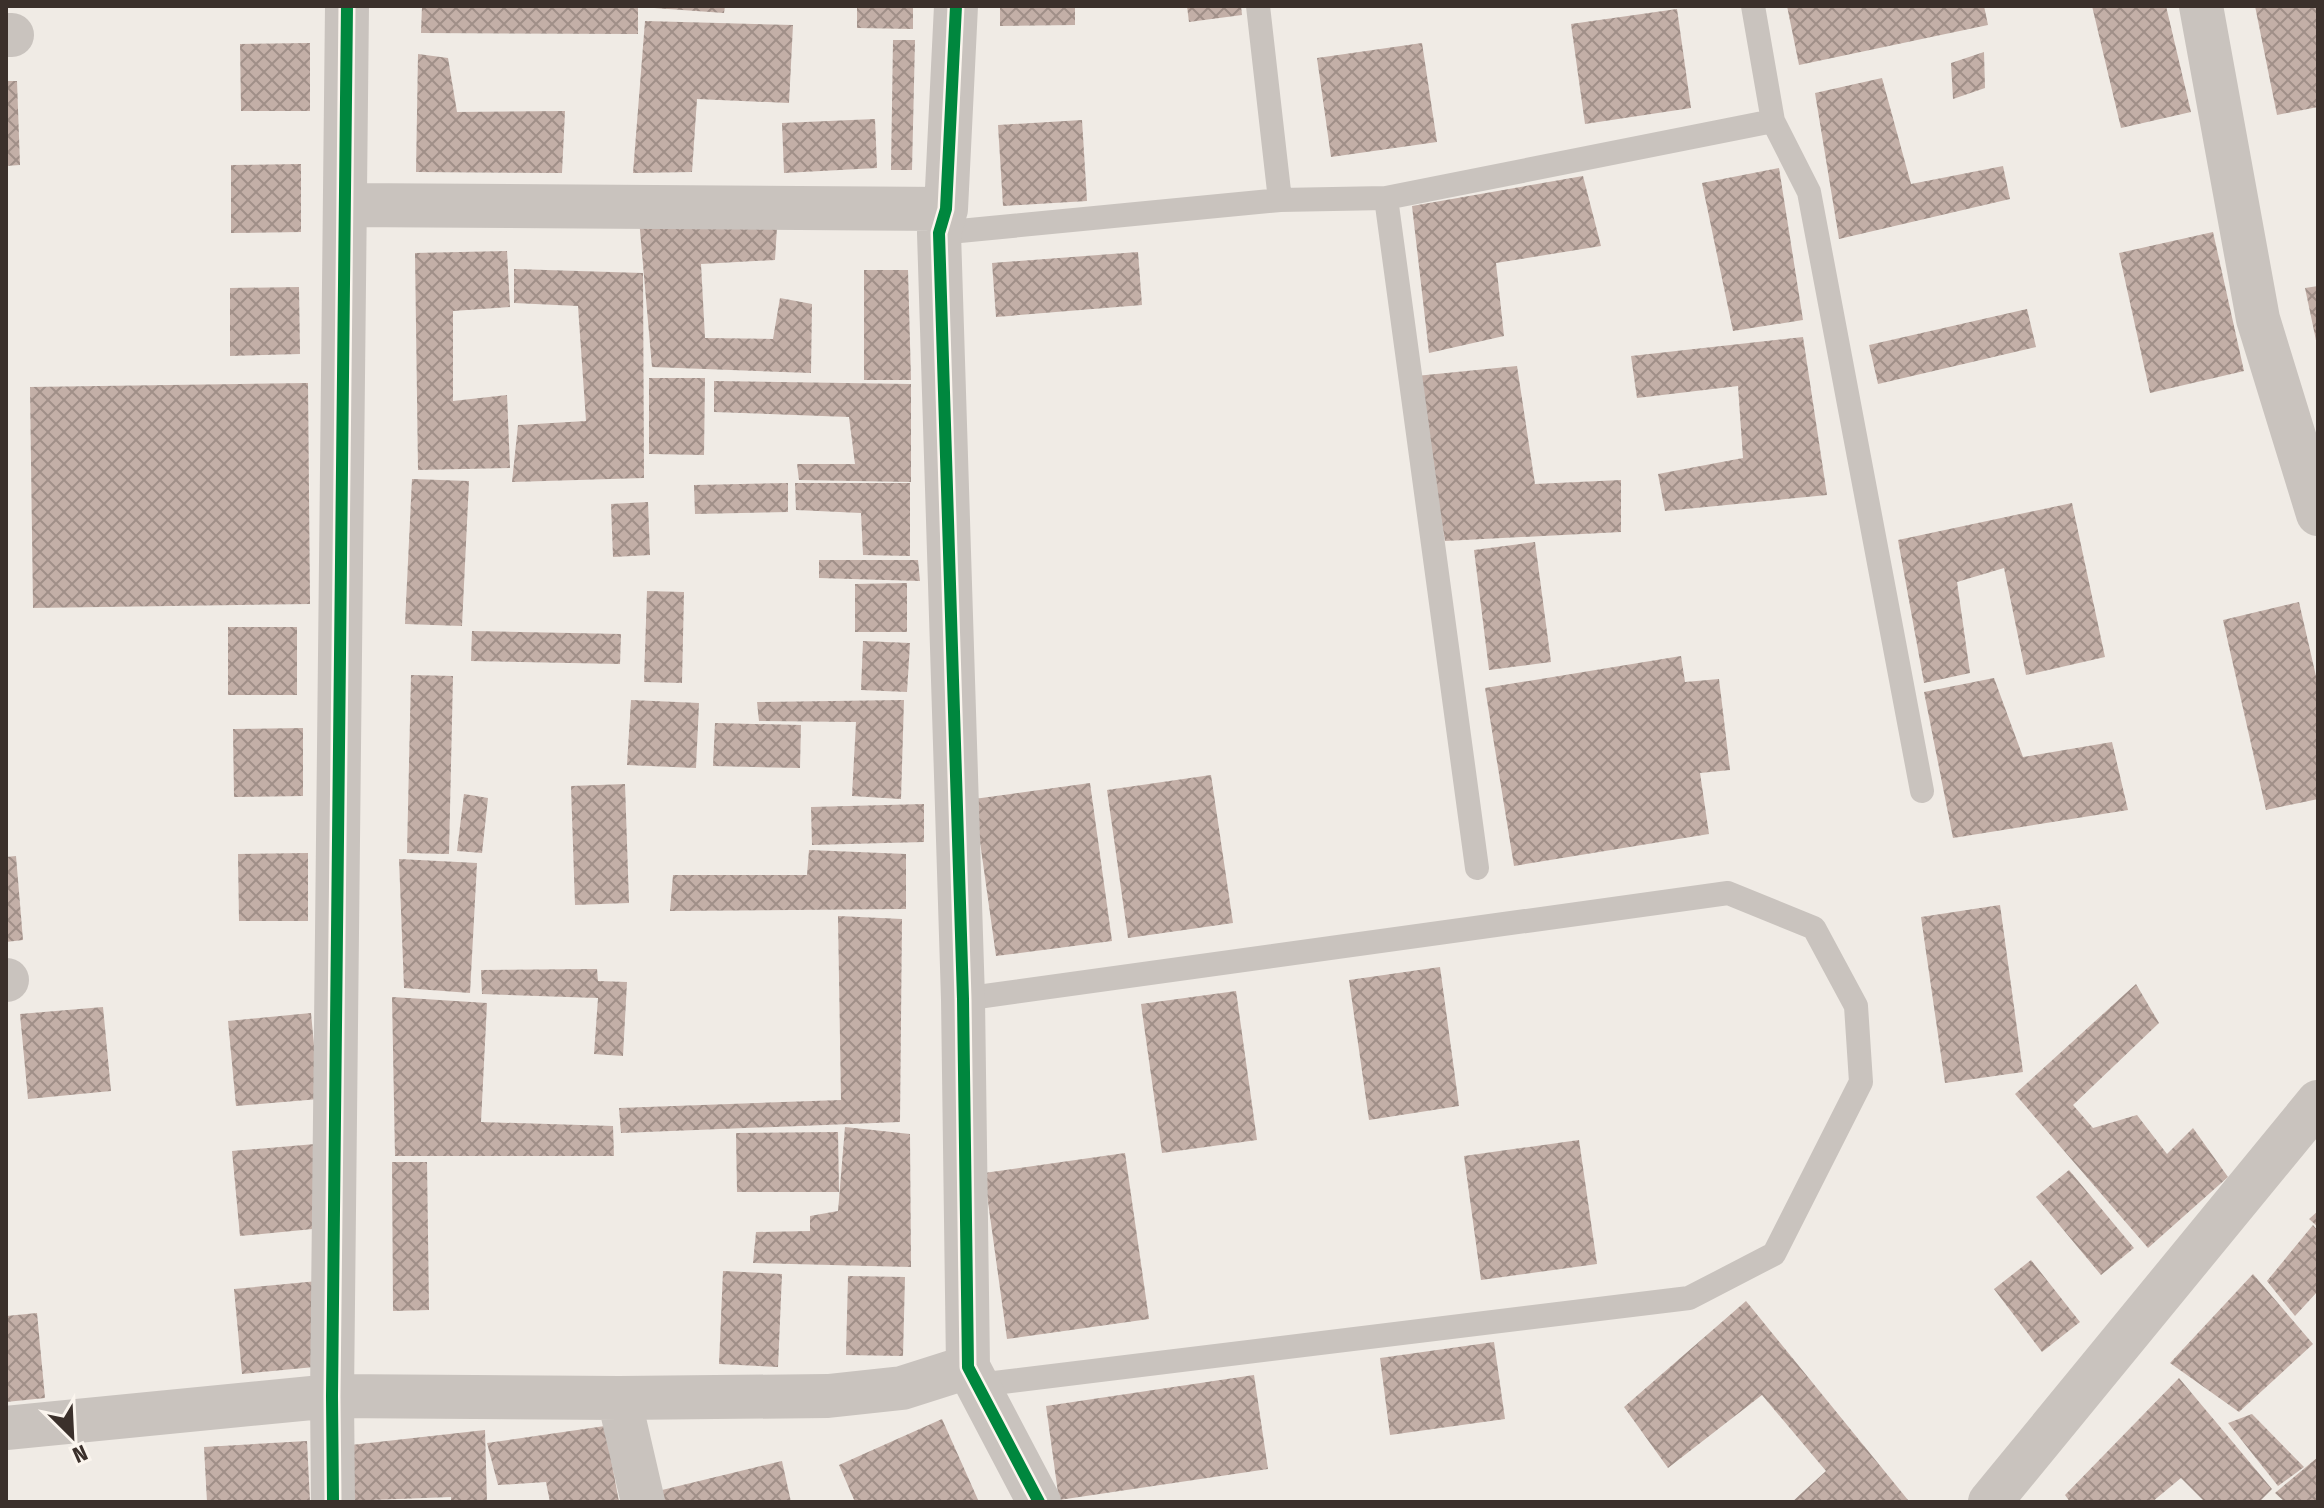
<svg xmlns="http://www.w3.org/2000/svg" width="2324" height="1508" font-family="'Fira Sans Condensed',sans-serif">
<defs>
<pattern id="building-cross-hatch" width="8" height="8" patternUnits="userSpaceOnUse" patternTransform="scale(2)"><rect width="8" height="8" fill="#c3afa7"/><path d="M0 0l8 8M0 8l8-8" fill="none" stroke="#a08f88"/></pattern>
</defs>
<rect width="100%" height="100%" fill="#f0ebe5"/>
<!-- building -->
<path fill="url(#building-cross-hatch)" d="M 422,6 L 638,6 L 638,34 L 421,33 Z
M 654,6 L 725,6 L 724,13 L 654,8 Z
M 857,6 L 913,6 L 913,29 L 857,28 Z
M 1000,6 L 1075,6 L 1075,25 L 1000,26 Z
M 1187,6 L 1241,6 L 1242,15 L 1189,22 Z
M 1787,6 L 1984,6 L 1988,25 L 1799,65 Z
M 2092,6 L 2166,6 L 2191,112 L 2121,128 Z
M 2255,6 L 2318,6 L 2318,107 L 2277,115 Z
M 1677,9 L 1691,108 L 1585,124 L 1571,24 Z
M 645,21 L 793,25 L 789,103 L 697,99 L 692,172 L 633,173 Z
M 893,40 L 915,40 L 912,170 L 891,170 Z
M 310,43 L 310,111 L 241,111 L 240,44 Z
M 1422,43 L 1437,142 L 1331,157 L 1317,58 Z
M 1984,52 L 1985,88 L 1953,99 L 1951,63 Z
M 418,54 L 448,58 L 457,112 L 565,111 L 562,173 L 416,172 Z
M 1882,78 L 1911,184 L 2003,166 L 2010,199 L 1839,239 L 1815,93 Z
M 6,81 L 17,81 L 20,165 L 6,166 Z
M 875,119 L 877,168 L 784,173 L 782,123 Z
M 1082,120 L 1087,201 L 1003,206 L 998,125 Z
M 301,164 L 301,232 L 231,233 L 231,165 Z
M 1779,168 L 1803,320 L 1733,331 L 1702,183 Z
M 1583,176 L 1601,246 L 1496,263 L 1504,336 L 1429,353 L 1412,206 Z
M 639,219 L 777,227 L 775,260 L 701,264 L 705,338 L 773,339 L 780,298 L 812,304 L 811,373 L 652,367 Z
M 2213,232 L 2244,371 L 2150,393 L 2119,253 Z
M 507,251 L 510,307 L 453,311 L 453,401 L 507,395 L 510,468 L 418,470 L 415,253 Z
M 1138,252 L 1142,305 L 996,317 L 992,263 Z
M 514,269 L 643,273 L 644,478 L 512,482 L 518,425 L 586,421 L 578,306 L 514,303 Z
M 864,270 L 908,270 L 911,380 L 864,380 Z
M 2318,286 L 2318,345 L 2317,345 L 2305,288 Z
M 299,287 L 300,354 L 230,356 L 230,288 Z
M 2027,309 L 2036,347 L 1878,384 L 1869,345 Z
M 1803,337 L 1827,495 L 1665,511 L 1658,474 L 1743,458 L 1738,386 L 1637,398 L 1631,356 Z
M 1517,366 L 1535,484 L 1621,480 L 1621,532 L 1445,541 L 1416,376 Z
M 649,378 L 705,378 L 704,455 L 649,454 Z
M 714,381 L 911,384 L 911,482 L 799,480 L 797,464 L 855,464 L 849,417 L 714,412 Z
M 308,383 L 310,604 L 33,608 L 30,387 Z
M 412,479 L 469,481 L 462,626 L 405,624 Z
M 788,483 L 788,512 L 695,514 L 694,485 Z
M 795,483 L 910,483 L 910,556 L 863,555 L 861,513 L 796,510 Z
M 648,502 L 650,555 L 613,557 L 611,504 Z
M 2072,503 L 2105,657 L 2026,675 L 2004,568 L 1957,582 L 1970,673 L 1924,683 L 1898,540 Z
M 1535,542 L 1551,662 L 1489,670 L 1474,550 Z
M 819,560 L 918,560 L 920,581 L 819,578 Z
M 907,583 L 907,632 L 855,632 L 855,584 Z
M 647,591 L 684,592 L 682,683 L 644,682 Z
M 2299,602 L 2318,685 L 2318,799 L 2266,810 L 2223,620 Z
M 228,627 L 297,627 L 297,695 L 228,695 Z
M 472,631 L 621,634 L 620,664 L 471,661 Z
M 863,641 L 910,643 L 907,692 L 861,690 Z
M 1681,656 L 1685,682 L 1719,679 L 1730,770 L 1700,773 L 1709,834 L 1514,866 L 1485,688 Z
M 411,675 L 453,676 L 449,854 L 407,853 Z
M 1994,678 L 2023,757 L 2112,742 L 2128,810 L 1953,838 L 1924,692 Z
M 631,700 L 699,703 L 696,768 L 627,765 Z
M 904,700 L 901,799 L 852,796 L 856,722 L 759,721 L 757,702 Z
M 715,723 L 801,725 L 800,768 L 713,766 Z
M 303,728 L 303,796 L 234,797 L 233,729 Z
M 1211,775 L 1233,923 L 1128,938 L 1107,790 Z
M 1090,783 L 1112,941 L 996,956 L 974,799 Z
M 625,784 L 629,903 L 575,905 L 571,786 Z
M 464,794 L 488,798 L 482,853 L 457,851 Z
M 924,804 L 924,842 L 812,845 L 811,807 Z
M 809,850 L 906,854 L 906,909 L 670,911 L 673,875 L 807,875 Z
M 308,853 L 308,921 L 239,921 L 238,854 Z
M 16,856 L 23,940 L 6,942 L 6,857 Z
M 399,859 L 477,863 L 470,993 L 404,988 Z
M 2000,905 L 2023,1072 L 1945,1083 L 1921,917 Z
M 838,916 L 902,919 L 900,1122 L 621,1133 L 619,1108 L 841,1100 Z
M 1440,967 L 1459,1106 L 1369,1120 L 1349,980 Z
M 597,969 L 598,981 L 627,982 L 623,1056 L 594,1054 L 598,998 L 482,994 L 481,970 Z
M 2136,984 L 2159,1023 L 2073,1105 L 2093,1128 L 2137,1115 L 2167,1154 L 2193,1128 L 2228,1177 L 2148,1248 L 2015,1094 Z
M 1236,991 L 1257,1140 L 1162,1153 L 1141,1004 Z
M 392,997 L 487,1003 L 481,1122 L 613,1126 L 614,1156 L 395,1156 Z
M 103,1007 L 111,1091 L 28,1099 L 20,1014 Z
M 311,1013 L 319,1099 L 236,1106 L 228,1021 Z
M 845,1127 L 910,1134 L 911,1267 L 753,1263 L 756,1232 L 810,1231 L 810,1216 L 838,1211 Z
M 838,1132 L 839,1192 L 737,1192 L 736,1133 Z
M 1579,1140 L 1597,1264 L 1481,1280 L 1464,1156 Z
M 315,1144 L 323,1228 L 240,1236 L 232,1151 Z
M 1125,1153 L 1149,1319 L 1007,1339 L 984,1173 Z
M 392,1162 L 427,1162 L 429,1310 L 393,1311 Z
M 2069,1170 L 2134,1248 L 2101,1275 L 2036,1197 Z
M 2318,1211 L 2318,1227 L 2309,1219 Z
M 2313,1225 L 2318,1231 L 2318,1291 L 2295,1316 L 2267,1281 Z
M 2031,1260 L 2080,1322 L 2042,1352 L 1994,1289 Z
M 723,1271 L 782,1274 L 778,1367 L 719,1364 Z
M 2253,1274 L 2313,1344 L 2239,1412 L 2170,1363 Z
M 848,1276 L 905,1277 L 903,1356 L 846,1355 Z
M 318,1281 L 325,1366 L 242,1374 L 234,1289 Z
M 1746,1301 L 1908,1500 L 1905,1502 L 1792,1502 L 1826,1471 L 1762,1395 L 1668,1468 L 1624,1407 Z
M 37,1313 L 45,1398 L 6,1402 L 6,1316 Z
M 1494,1342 L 1505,1419 L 1390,1435 L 1380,1358 Z
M 1254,1375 L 1268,1469 L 1059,1500 L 1046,1406 Z
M 2179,1378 L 2272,1489 L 2259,1502 L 2205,1502 L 2181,1478 L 2152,1502 L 2070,1502 L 2065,1495 Z
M 2252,1414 L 2304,1467 L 2278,1486 L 2228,1423 Z
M 942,1419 L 979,1502 L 855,1502 L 839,1465 Z
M 605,1426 L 619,1502 L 550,1502 L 546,1482 L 498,1485 L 487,1443 Z
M 485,1430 L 487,1502 L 451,1502 L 451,1497 L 345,1501 L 351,1445 Z
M 307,1441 L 310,1502 L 207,1502 L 204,1447 Z
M 2318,1457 L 2318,1502 L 2285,1502 L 2275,1493 Z
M 782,1461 L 791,1502 L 665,1502 L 662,1490 Z"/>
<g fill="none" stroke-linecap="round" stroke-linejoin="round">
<!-- service -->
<path stroke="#c9c3be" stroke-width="24" d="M 1258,6 L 1280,200
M 1753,6 L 1773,121 L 1809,192 L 1922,791
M 939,233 L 1280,200 L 1386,198
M 1477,868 L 1386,198 L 1773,121
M 963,999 L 1728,893 L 1814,928 L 1856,1006 L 1861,1082 L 1774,1254 L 1689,1298 L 978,1385"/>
<!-- minor -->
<path stroke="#c9c3be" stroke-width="44" d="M 956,6 L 946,209 L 939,233 L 963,999 L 968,1367 L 1039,1502
M 2201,6 L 2258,319 L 2318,514
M 6,35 L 12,35
M 346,205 L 946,209
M 6,980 L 7,980
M 619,1398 L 643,1502
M 6,1428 L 332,1396 L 619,1398 L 828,1396 L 902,1388 L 968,1367
M 333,1502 L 332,1396 L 347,6
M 1990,1502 L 2318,1102"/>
<defs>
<path id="cycleway" d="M 956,6 L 946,209 L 939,233 L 963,999 L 968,1367 L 1039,1502
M 333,1502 L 332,1396 L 347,6"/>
</defs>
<!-- cycleway casing -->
<use href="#cycleway" stroke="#fbf5ee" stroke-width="17"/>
<!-- cycleway -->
<use href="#cycleway" stroke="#00873e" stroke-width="12"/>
</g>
<!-- border -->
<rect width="2324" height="1508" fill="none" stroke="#3b302b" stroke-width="16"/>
<!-- north arrow -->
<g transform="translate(72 1436) rotate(156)" stroke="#fbf5ee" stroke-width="6" paint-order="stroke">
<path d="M0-6L14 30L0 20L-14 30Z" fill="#3b302b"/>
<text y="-12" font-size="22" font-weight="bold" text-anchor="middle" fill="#3b302b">N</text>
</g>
</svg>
